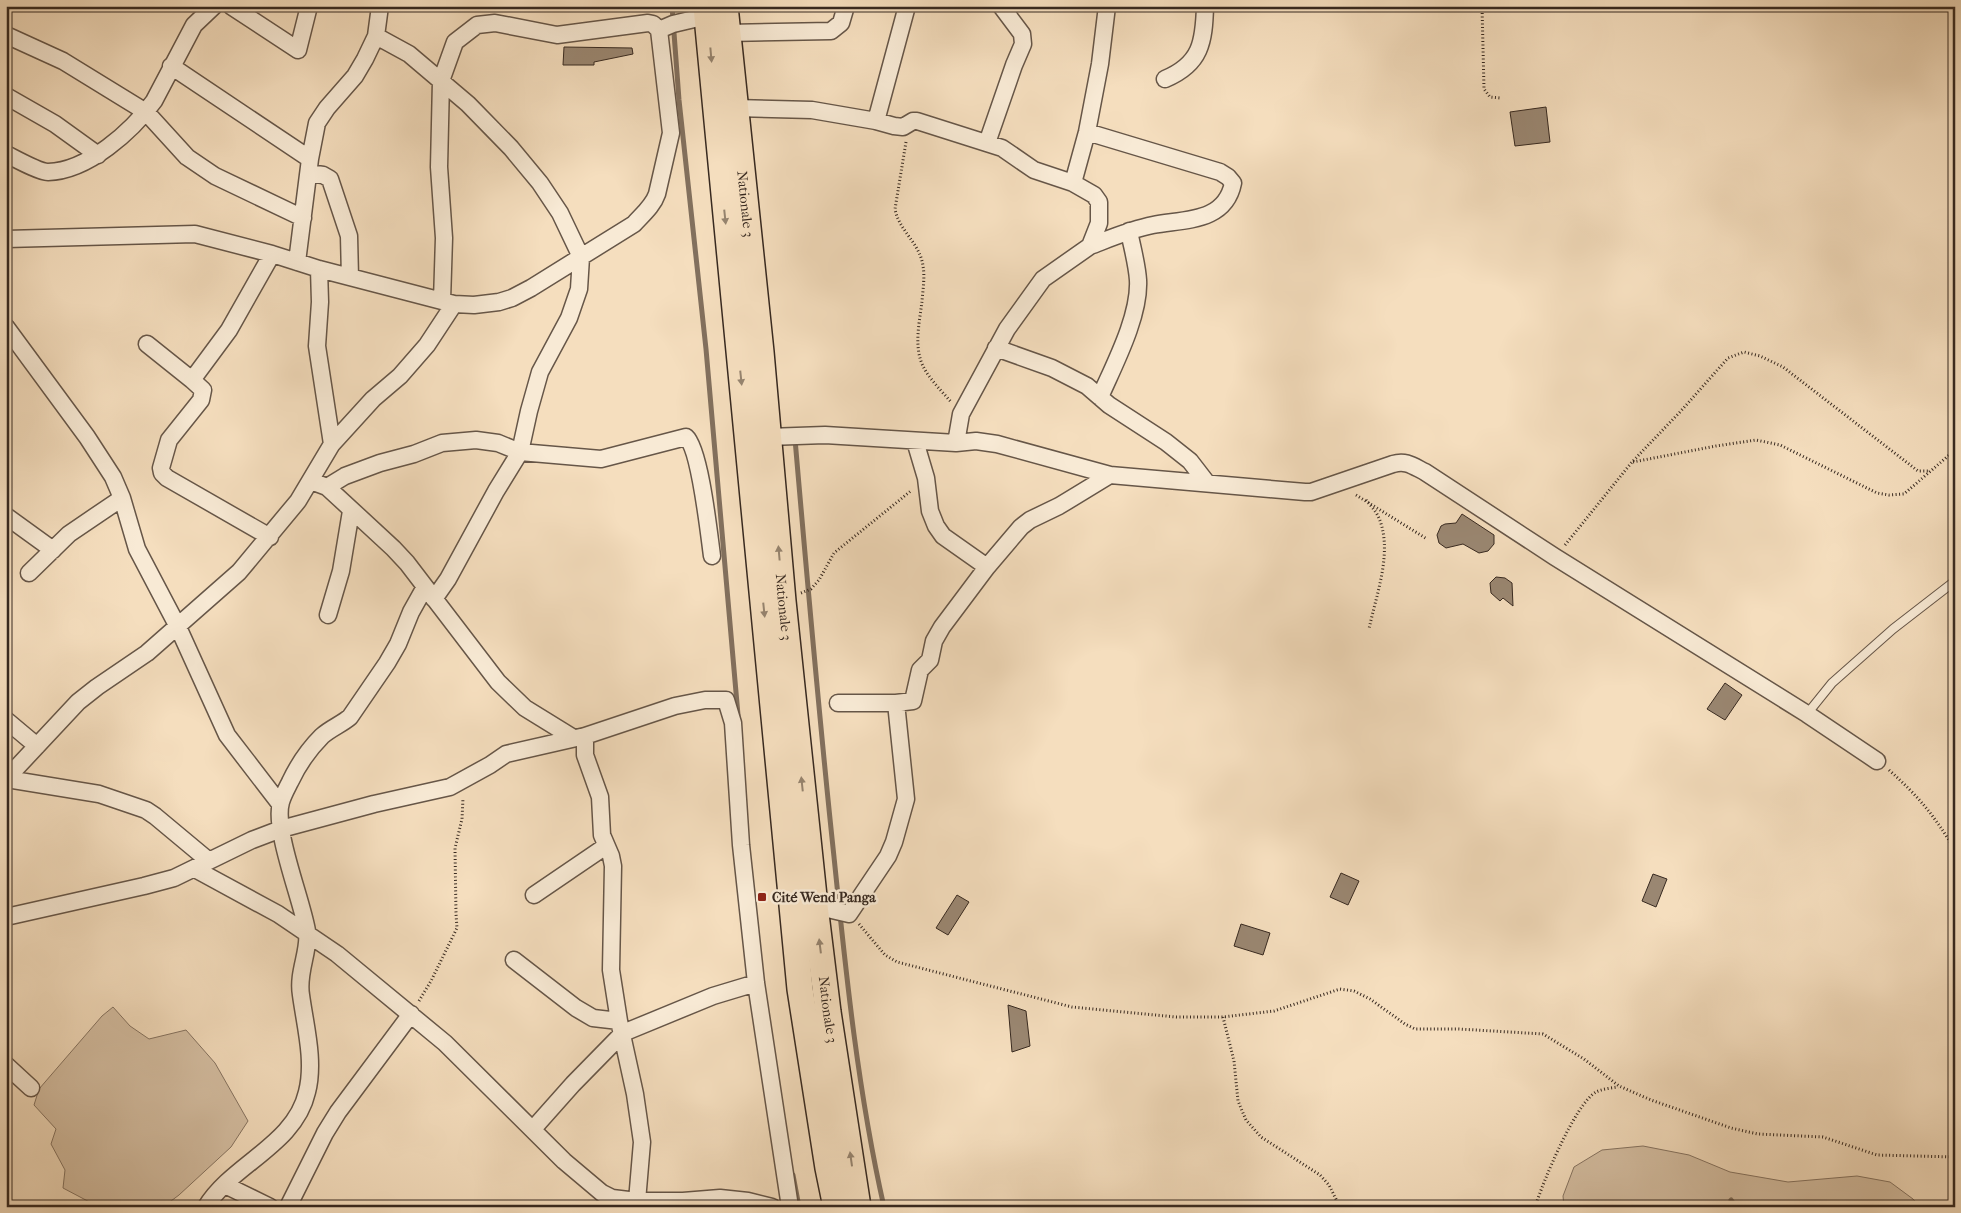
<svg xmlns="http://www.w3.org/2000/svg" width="1961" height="1213" font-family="'IM FELL French Canon',serif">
<rect width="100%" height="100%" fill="#f5debe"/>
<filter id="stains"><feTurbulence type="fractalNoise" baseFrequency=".004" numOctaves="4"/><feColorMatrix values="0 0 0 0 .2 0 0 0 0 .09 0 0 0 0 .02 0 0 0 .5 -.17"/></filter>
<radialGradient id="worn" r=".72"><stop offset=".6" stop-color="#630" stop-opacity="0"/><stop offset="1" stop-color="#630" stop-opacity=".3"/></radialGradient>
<!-- green -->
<path fill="#d5bfa3" stroke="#867462" d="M 113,1007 L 130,1026 L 149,1039 L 186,1030 L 215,1063 L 248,1121 L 231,1147 L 179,1195 L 163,1207 L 99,1207 L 63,1188 L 65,1170 L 51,1144 L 56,1129 L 34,1105 L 39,1089 L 102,1016 Z
M 1643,1146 L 1689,1155 L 1730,1172 L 1788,1182 L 1857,1176 L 1890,1182 L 1913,1199 L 1920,1207 L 1564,1207 L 1563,1196 L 1574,1167 L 1602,1150 Z"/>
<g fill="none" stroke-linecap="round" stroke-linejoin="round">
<!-- stream -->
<path stroke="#82705e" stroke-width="5" d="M 672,6 L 679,100 L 706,349 L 738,715
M 795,439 C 807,578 819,717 834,857 C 846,974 858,1092 884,1207
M 793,1175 L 799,1207
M 1731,1200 L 1736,1207"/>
</g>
<!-- building -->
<path fill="#9a8772" stroke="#372920" d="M 564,47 L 632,48 L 633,54 L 594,62 L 594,65 L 563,65 Z
M 1546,107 L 1550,142 L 1515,146 L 1510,112 Z
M 1462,514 L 1494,535 L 1494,544 L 1488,551 L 1479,553 L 1463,544 L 1446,548 L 1439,543 L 1437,535 L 1441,526 L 1445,524 L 1456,523 Z
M 1496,577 L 1505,578 L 1512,583 L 1513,606 L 1503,598 L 1500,601 L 1491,593 L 1490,583 Z
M 1725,683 L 1742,695 L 1725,720 L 1707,709 Z
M 1341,873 L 1359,881 L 1348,905 L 1330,897 Z
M 1653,874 L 1667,879 L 1656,907 L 1642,901 Z
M 957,895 L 969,902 L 948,935 L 936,928 Z
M 1241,924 L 1270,933 L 1263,955 L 1234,946 Z
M 1008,1005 L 1026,1011 L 1030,1046 L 1012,1052 Z"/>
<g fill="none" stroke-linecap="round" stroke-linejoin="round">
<defs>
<path id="service" d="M 1807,714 L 1832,683 L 1893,629 L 1955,581"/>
<path id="minor" d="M 231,6 L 298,50 L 309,6
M 727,33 L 831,31 L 841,23 L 846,6
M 6,35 L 63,61 L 146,112 L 187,157 L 215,176 L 303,218
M 376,36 L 409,54 L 468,104 L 511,148 L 540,183 L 560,213 L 581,257 L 579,289 L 569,318 L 540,372 L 529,411 L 520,452 L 496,491 L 448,579 L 434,599
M 171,66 L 310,159
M 1165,79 C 1201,64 1204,42 1205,6
M 6,96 L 55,124 L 98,155
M 735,108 L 812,110 L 876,121 L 894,126 L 903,127 L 913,121 L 917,121 L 1002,148 L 1034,170 L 1073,183 L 1094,195 L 1099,202 L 1099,223 L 1090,246 L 1043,279 L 1007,329 L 961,414 L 956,443
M 876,121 L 907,6
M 1087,132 L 1220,172 L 1228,177 L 1233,183 C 1225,223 1184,219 1153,225 C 1132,229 1111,238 1090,246
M 987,143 L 1014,65 L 1023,44 L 1022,34 L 1001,6
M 6,154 C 16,159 39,172 48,172 C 88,171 132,131 154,101 L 194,25 L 214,6
M 309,173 L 323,175 L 330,179 L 349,236 L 350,277
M 1073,183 L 1087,132 L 1100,64 L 1107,6
M 6,239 L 195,234 L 272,254 L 319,269 L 442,301
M 297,262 L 310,159 L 317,123 L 327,108 L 355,76 L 365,59 L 376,36 L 380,6
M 319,269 L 320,302 L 317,346 L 332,444
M 454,304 L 442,301 L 444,238 L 439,167 L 441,81 L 455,42 L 477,25 L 495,23 L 557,35 L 648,23 L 653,24 L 659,30
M 6,327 L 87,437 L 113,477 L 122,498 L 137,549 L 178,627 L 227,735 L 280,804
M 147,344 L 192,380
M 996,348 L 1052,368 L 1087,386 L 1109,405 L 1166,442 L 1190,461 L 1207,483
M 1100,397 C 1114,365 1140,316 1138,280 C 1137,264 1132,247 1129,231
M 768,437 L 825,435 L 956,443 L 976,441 L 997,444 L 1110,475 L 1305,492 L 1311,492 L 1393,464 C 1406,460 1413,466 1425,472 L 1555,557 L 1807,714 L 1877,761
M 915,441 L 926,478 L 930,511 L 936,526 L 943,536 L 987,567
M 311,481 L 327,487 L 345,476 L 380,463 L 414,454 L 442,443 L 476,440 L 498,443 L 520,452 L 601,459 L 686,437 C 700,449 709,534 712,556
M 327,487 L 393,548 L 407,563 L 498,682 L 525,708 L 572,737
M 6,516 L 53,550
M 270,537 L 167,478 L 162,473 L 161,468 L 169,440 L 201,400 L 203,390 L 192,380 L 229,330 L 272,254
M 29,573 L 69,534 L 122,498
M 328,615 L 341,571 L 351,511
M 838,703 L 896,703 L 913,701 L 920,670 L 930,660 L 934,641 L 942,627 L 987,567 L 1021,527 L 1030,520 L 1059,506 L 1110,475
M 6,720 L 37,746
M 585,736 L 585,755 L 600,797 L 602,835 L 611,856 L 613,866 L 611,970 L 619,1021 L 635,1094 L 642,1142 L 637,1201
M 6,779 L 78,702 L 97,687 L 147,653 L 239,572 L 298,501 L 332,444 L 373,399 L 400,376 L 427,345 L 454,304 L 474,305 L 499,302 L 512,298 L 531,288 L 634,224 C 642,215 653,206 657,194 L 671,133 L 659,30 L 673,24 L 707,16
M 7,779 L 99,794 L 146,810 L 155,816 L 209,861
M 195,869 L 278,914 L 337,954 L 445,1043 L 564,1161 L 602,1193 L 612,1198 L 637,1201 L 683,1201 L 720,1198 L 748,1201 L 772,1207
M 534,895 L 606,846
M 815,906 L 849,914 L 888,856 L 894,842 L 906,799 L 896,703
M 6,917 L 144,886 L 174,878 L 252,840 L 281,829 L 374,804 L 450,787 L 490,765 L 506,754 L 585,736 L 675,706 L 705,700 L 726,700 L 733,723 L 741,845 L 756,983 L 790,1207
M 514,960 L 576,1008 L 593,1018 L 619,1021
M 6,1065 L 31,1088
M 533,1129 L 573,1084 L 623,1033 L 713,996 L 756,983
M 225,1185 L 270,1207
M 206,1207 C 232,1164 295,1145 307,1092 C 315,1061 305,1025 301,995 C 297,972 310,951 307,931 C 302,900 273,830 281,802 C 283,795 287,788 290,782 C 298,765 309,749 322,736 C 331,728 342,724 350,717 L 387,663 L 398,644 L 411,612 L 425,587
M 288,1207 L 325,1133 L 338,1112 L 411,1014"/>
<g id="primary">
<path d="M 706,6 L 800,989 L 828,1168 L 836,1207"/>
<path id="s1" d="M 725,6 L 761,352 L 783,601 L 815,906 L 828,1012 L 858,1207"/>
</g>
</defs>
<!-- service casing -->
<use href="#service" stroke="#665648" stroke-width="10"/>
<!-- minor casing -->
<use href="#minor" stroke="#665648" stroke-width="19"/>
<!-- primary casing -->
<use href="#primary" stroke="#372920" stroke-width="28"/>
<!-- path -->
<path stroke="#372920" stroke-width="3" stroke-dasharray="1 2.5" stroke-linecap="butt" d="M 1482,6 L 1484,89 L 1490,97 L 1500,98
M 906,142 L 895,209 C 899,231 920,243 923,266 C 925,277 923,289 922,301 C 920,319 915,340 920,358 C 924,374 940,389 951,402
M 1633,462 L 1716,446 L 1756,440 L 1780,445 L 1877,493 L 1889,495 L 1904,494 L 1955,450
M 1356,495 L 1427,539
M 1366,500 C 1370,505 1375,510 1378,516 C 1394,550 1376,595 1369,629
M 1565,545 L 1632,462 L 1680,412 L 1728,358 L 1744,352 L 1760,356 L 1783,367 L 1918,471 L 1930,471
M 801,593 L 811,589 L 819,580 L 834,553 L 912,490
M 1889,770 C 1919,797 1934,815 1955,850
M 859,924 L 885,955 L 897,962 L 1072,1007 L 1176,1017 L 1223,1017 L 1274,1011 L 1340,989 L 1354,991 L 1370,999 L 1405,1024 L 1415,1029 L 1459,1029 L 1543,1034 L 1584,1059 L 1619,1086 L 1651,1100 L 1731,1128 L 1758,1134 L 1823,1137 L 1877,1155 L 1955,1157
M 419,1001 L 431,981 L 457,928 L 456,914 L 455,848 L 462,819 L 463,798
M 1223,1017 L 1234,1061 L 1238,1101 L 1246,1120 L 1261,1137 L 1320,1175 L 1329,1185 L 1340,1207
M 1535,1207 C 1543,1182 1575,1104 1596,1092 C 1602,1089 1611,1088 1618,1087"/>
<!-- service -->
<use href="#service" stroke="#f8ead5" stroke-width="8"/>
<!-- minor -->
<use href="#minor" stroke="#f8ead5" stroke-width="16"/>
<!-- primary -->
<use href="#primary" stroke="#f5debe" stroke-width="25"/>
</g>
<!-- one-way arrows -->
<defs><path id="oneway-solid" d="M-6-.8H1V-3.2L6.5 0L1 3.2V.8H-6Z" transform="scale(1.25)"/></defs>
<g fill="#96846f">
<use href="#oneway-solid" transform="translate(711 55) rotate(85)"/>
<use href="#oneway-solid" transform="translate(725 217) rotate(84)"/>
<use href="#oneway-solid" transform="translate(741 378) rotate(84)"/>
<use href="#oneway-solid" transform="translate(779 553) rotate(-95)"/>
<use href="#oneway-solid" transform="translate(764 610) rotate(84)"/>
<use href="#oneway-solid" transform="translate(802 784) rotate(-96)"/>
<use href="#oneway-solid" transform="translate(820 946) rotate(-97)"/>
<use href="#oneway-solid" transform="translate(851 1159) rotate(-98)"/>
</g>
<!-- markers -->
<rect fill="#8f2418" stroke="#f8ead5" stroke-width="2" x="757" y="892" width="10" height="10" rx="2.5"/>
<g text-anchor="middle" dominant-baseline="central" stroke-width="5" stroke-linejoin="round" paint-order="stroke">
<!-- street labels -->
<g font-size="14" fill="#372920" stroke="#f8ead5">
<text stroke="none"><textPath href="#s1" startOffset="199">Nationale 3</textPath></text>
<text stroke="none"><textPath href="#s1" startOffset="604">Nationale 3</textPath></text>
<text stroke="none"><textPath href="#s1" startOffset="1009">Nationale 3</textPath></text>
</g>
<!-- poi labels -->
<g font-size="14" font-weight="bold" fill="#372920" stroke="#f8ead5" text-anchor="start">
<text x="772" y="897">Cité Wend Panga</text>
</g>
</g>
<!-- margin -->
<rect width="1961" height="1213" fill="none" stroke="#f5debe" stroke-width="25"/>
<rect x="8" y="8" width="1946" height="1198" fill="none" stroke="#372920" stroke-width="2.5"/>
<rect x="12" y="12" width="1936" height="1188" fill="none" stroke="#372920"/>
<rect width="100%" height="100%" filter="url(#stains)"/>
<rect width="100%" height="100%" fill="url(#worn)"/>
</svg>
